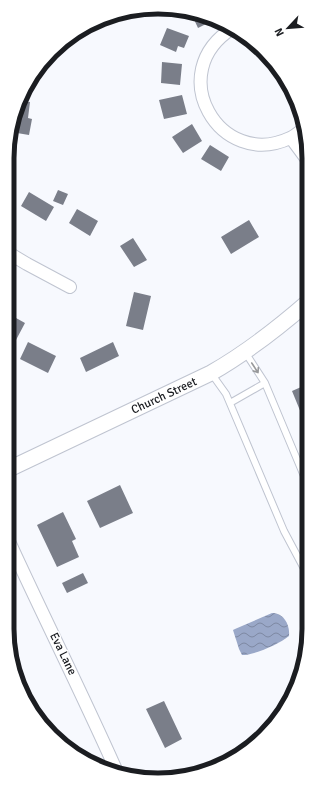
<svg xmlns="http://www.w3.org/2000/svg" width="316" height="787" font-family="Signika,sans-serif">
<defs>
<pattern id="water-waves" width="16" height="10" patternUnits="userSpaceOnUse"><rect width="16" height="10" fill="#9aa8c8"/><path d="M0 5q4-4 8 0t8 0" fill="none" stroke="#7d88a2"/></pattern>
</defs>
<rect width="100%" height="100%" fill="#f7f9fe"/>
<!-- water -->
<path fill="url(#water-waves)" d="M 272,613 C 284,613 290,625 289,636 C 279,644 255,655 242,655 L 239,649 L 233,630 L 235,629 Z"/>
<!-- building -->
<path fill="#7a7e89" d="M 191,13 L 206,15 L 214,20 L 198,28 Z
M 167,28 L 189,36 L 184,48 L 178,46 L 176,52 L 160,45 Z
M 162,62 L 182,64 L 180,85 L 161,83 Z
M 182,95 L 187,114 L 164,119 L 159,100 Z
M 20,101 L 30,102 L 28,118 L 32,119 L 29,135 L 11,132 L 15,110 Z
M 192,124 L 202,141 L 183,153 L 172,137 Z
M 210,145 L 229,157 L 221,171 L 201,159 Z
M 58,190 L 68,194 L 63,205 L 53,201 Z
M 29,192 L 54,207 L 46,221 L 21,206 Z
M 77,209 L 98,221 L 90,236 L 69,223 Z
M 249,220 L 259,237 L 231,254 L 221,237 Z
M 133,238 L 147,260 L 134,267 L 120,246 Z
M 134,292 L 151,296 L 143,330 L 126,326 Z
M 7,313 L 25,323 L 16,340 L 7,335 Z
M 28,342 L 56,356 L 48,373 L 20,359 Z
M 113,342 L 119,356 L 86,372 L 80,358 Z
M 308,384 L 308,430 L 292,391 Z
M 120,485 L 133,513 L 100,528 L 87,501 Z
M 63,512 L 76,539 L 72,541 L 79,557 L 57,567 L 37,525 Z
M 83,573 L 88,583 L 67,593 L 62,583 Z
M 164,701 L 182,739 L 165,748 L 146,709 Z"/>
<g fill="none" stroke-linecap="round" stroke-linejoin="round">
<defs>
<path id="service" d="M 245,352 L 265,383
M 211,373 L 226,394 L 284,531 L 309,578
M 230,403 L 265,383 L 309,488"/>
<path id="minor" d="M 233,28 C 162,72 220,171 290,138 C 295,136 300,131 305,128
M 291,138 L 308,161
M 7,252 L 27,264 L 70,287
M 7,537 C 43,616 82,693 117,772"/>
<path id="tertiary" d="M 7,470 L 211,373 C 246,353 277,329 308,302"/>
</defs>
<!-- service casing -->
<use href="#service" stroke="#bfc4d0" stroke-width="8"/>
<!-- minor casing -->
<use href="#minor" stroke="#bfc4d0" stroke-width="14"/>
<!-- tertiary casing -->
<use href="#tertiary" stroke="#bfc4d0" stroke-width="17"/>
<!-- service -->
<use href="#service" stroke="#fff" stroke-width="6"/>
<!-- minor -->
<use href="#minor" stroke="#fff" stroke-width="12"/>
<!-- tertiary -->
<use href="#tertiary" stroke="#fff" stroke-width="15"/>
</g>
<!-- one-way arrows -->
<defs><path id="oneway-shaft" d="M-6 0H5M1.5-3L5.5 0L1.5 3" fill="none" stroke-width="1.6" stroke-linecap="round" stroke-linejoin="round"/></defs>
<use stroke="#98999b" href="#oneway-shaft" transform="translate(255 368) rotate(57)"/>
<g text-anchor="middle" dominant-baseline="central" stroke-width="3" stroke-linejoin="round" paint-order="stroke">
<!-- street labels -->
<g font-size="12" fill="#1b1d21" stroke="#fff">
<text transform="translate(164 396) rotate(-25)">Church Street</text>
<text transform="translate(63 654) rotate(64)">Eva Lane</text>
</g>
</g>
<!-- crop -->
<path d="M0 0H316V787H0ZM158 14H158A144 144 0 0 1 302 158V629A144 144 0 0 1 158 773H158A144 144 0 0 1 14 629V158A144 144 0 0 1 158 14Z" fill="#fff" fill-rule="evenodd"/>
<path fill="none" stroke="#1b1d21" stroke-width="5" d="M158 14H158A144 144 0 0 1 302 158V629A144 144 0 0 1 158 773H158A144 144 0 0 1 14 629V158A144 144 0 0 1 158 14Z"/>
<!-- north arrow -->
<g transform="translate(288 28) rotate(244)" stroke="#ffffff" stroke-width="3" paint-order="stroke">
<path d="M0-3L7 15L0 10L-7 15Z" fill="#1b1d21"/>
<text y="-6" font-size="11" font-weight="bold" text-anchor="middle" fill="#1b1d21">N</text>
</g>
</svg>
